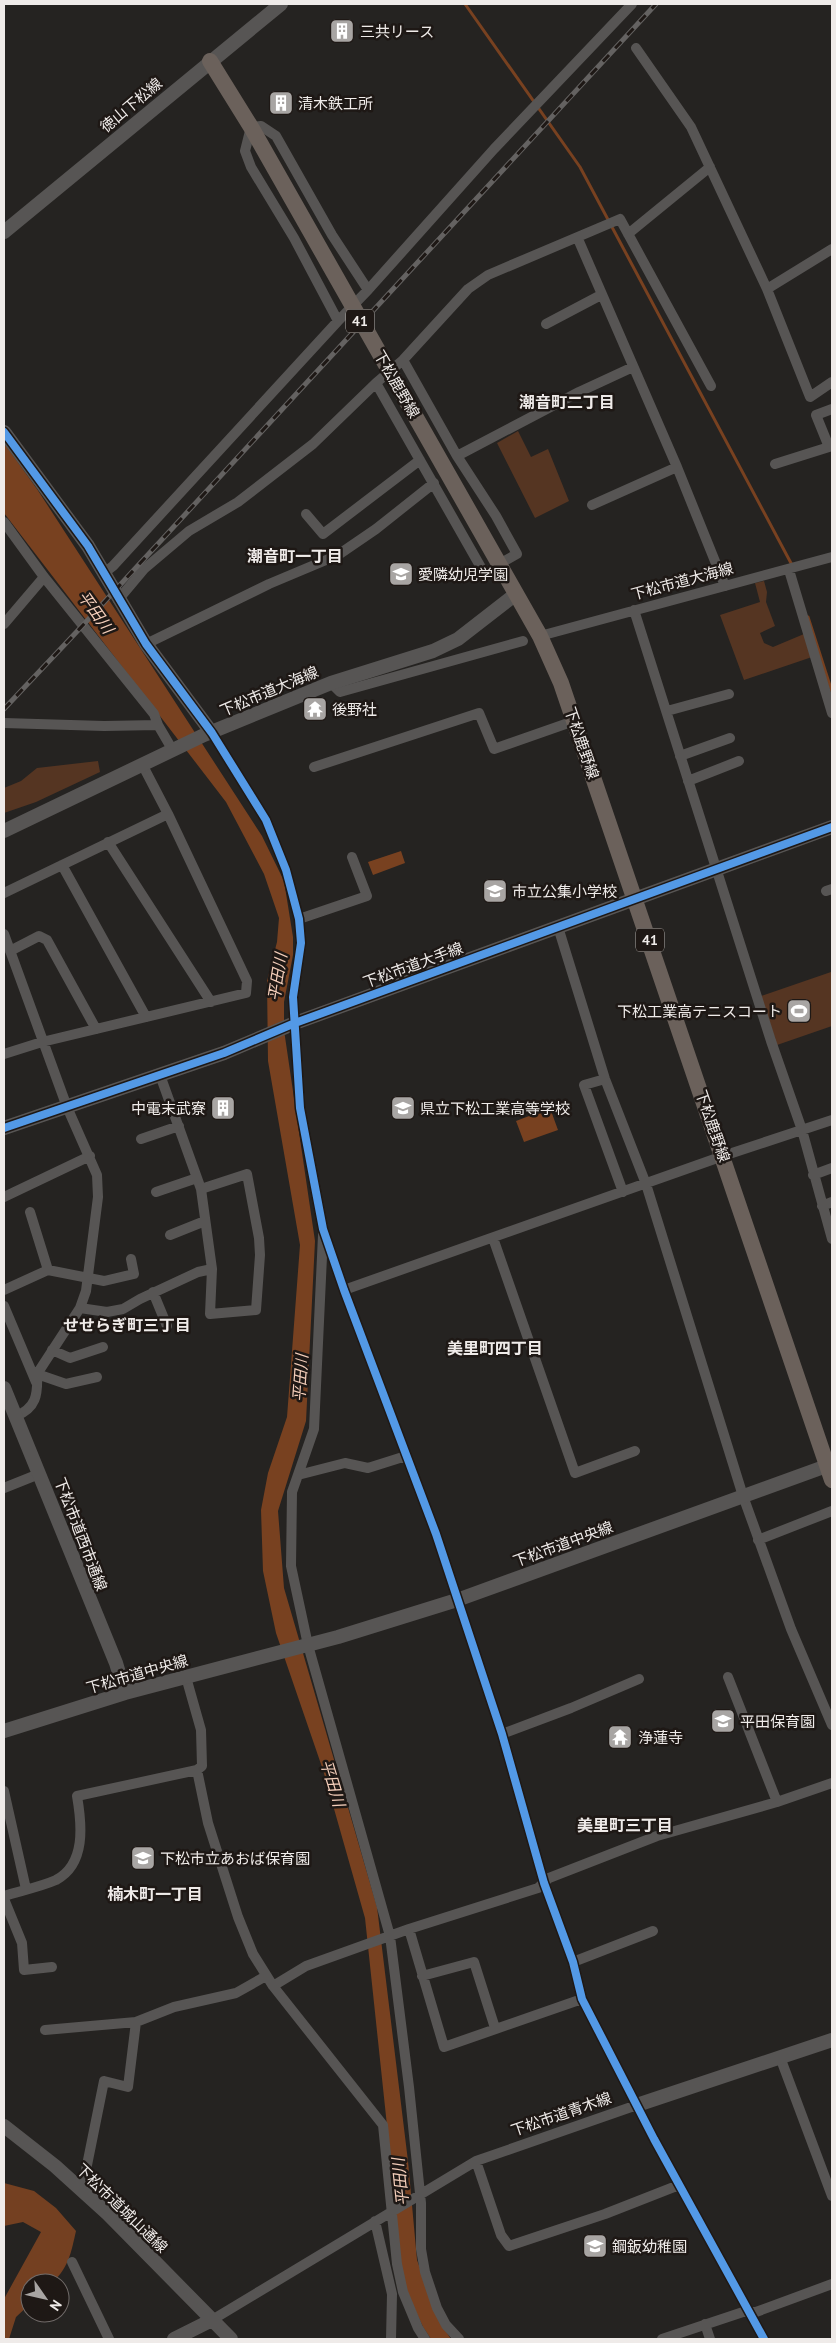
<svg xmlns="http://www.w3.org/2000/svg" width="836" height="2343" font-family="'PT Sans','Noto Sans JP',sans-serif">
<rect width="100%" height="100%" fill="#252321"/>
<!-- green -->
<path fill="#553522" d="M 518,431 L 531,457 L 548,449 L 569,501 L 535,518 L 497,443 Z
M 764,581 L 767,592 L 766,602 L 775,626 L 760,633 L 764,643 L 773,647 L 804,634 L 812,657 L 744,680 L 720,615 L 760,602 L 755,583 Z
M 98,761 L 100,772 L 36,802 L 4,813 L 4,788 L 21,781 L 37,768 Z
M 831,972 L 832,1026 L 777,1045 L 761,996 Z"/>
<!-- forest -->
<path fill="#744021" d="M 4,2183 L 34,2191 L 56,2208 L 76,2231 C 71,2253 69,2267 52,2283 L 30,2283 L 30,2304 L 16,2317 L 9,2339 L 4,2339 L 4,2299 L 41,2232 L 23,2222 L 4,2226 Z"/>
<!-- water -->
<path fill="#784120" d="M 4,443 L 37,489 L 262,836 L 284,881 L 293,937 L 293,955 L 284,1002 L 284,1030 L 315,1241 L 306,1421 L 278,1511 L 284,1588 L 377,1907 L 408,2161 L 417,2260 L 439,2321 L 451,2339 L 431,2339 L 423,2327 L 406,2290 L 399,2259 L 390,2154 L 365,1918 L 323,1770 L 276,1633 L 263,1571 L 261,1510 L 268,1473 L 287,1417 L 300,1245 L 268,1061 L 267,981 L 277,942 L 279,918 L 264,874 L 226,802 L 4,513 Z
M 401,851 L 405,863 L 373,875 L 368,862 Z
M 550,1108 L 558,1130 L 524,1142 L 516,1121 Z"/>
<g fill="none" stroke-linecap="round" stroke-linejoin="round">
<!-- stream -->
<path stroke="#784120" stroke-width="3" d="M 465,4 L 580,167 L 792,565
M 808,617 L 832,692"/>
<!-- street -->
<path stroke="#575554" stroke-width="10" d="M 636,48 L 691,127 L 767,289 L 810,397 L 832,382
M 628,234 L 710,167
M 578,239 L 677,467 L 725,586
M 767,289 L 832,249
M 338,321 L 294,238 L 251,167 L 245,151 L 251,127 L 261,126 L 276,136 L 332,235 L 368,290
M 546,324 L 601,295
M 403,360 L 457,456 L 496,516 L 517,554 L 499,564
M 376,383 L 483,571 L 487,573 L 502,571
M 457,456 L 579,392 L 633,367
M 775,464 L 829,447 L 816,415 L 832,409
M 592,505 L 677,467
M 306,514 L 323,534 L 420,460
M 4,522 L 44,577 L 154,714 L 158,725 L 172,749
M 789,570 L 832,713
M 104,573 L 113,566 L 338,321 L 368,290 L 494,149 L 632,4
M 118,600 L 144,569 L 189,531 L 238,502 L 313,444 L 376,383 L 403,360 L 468,289 L 488,275 L 620,219 L 711,386
M 634,610 L 771,1041 L 802,1130 L 832,1239
M 4,624 L 44,577
M 540,636 L 832,557
M 146,644 L 269,584 L 338,555 L 376,529 L 434,483
M 331,683 L 340,692 L 523,641
M 667,711 L 729,694
M 4,723 L 104,726 L 158,725
M 212,733 L 266,820 L 286,870 L 299,919 L 301,943 L 293,997 L 300,1108 L 323,1229 L 344,1290 L 436,1534 L 502,1734 L 544,1883 L 573,1962 L 582,1999 L 654,2139 L 764,2339
M 680,756 L 730,738
M 142,764 L 168,814
M 314,767 L 479,713 L 494,749 L 574,721
M 688,781 L 739,761
M 108,842 L 211,1002
M 62,865 L 146,1017
M 826,891 L 832,889
M 4,893 L 168,814 L 247,981 L 246,993 L 42,1042 L 4,1054
M 299,919 L 367,896 L 352,857
M 558,927 L 605,1079 L 646,1184 L 743,1496 L 791,1629 L 832,1725
M 4,934 L 67,1107 L 97,1175 L 98,1197 L 86,1291 L 80,1308 L 37,1374 C 38,1395 36,1408 16,1416
M 10,951 L 39,936 L 47,940 L 96,1029
M 160,1075 L 201,1189 L 212,1269 L 210,1314 L 256,1310 L 260,1255 L 259,1238 L 247,1174 L 201,1189
M 605,1079 L 584,1085 L 623,1192
M 141,1139 L 179,1126
M 813,1175 L 832,1168
M 156,1192 L 197,1178
M 4,1197 L 90,1156
M 822,1206 L 832,1202
M 30,1212 L 48,1270
M 170,1235 L 205,1221
M 323,1235 L 314,1429 L 292,1492 L 291,1566 L 308,1645 L 390,1936 L 409,2087 L 421,2203 L 421,2249 L 425,2272 L 437,2308 L 446,2325 L 459,2339
M 493,1238 L 575,1473 L 635,1451
M 4,1290 L 48,1270 L 104,1281 L 134,1274 L 131,1259
M 344,1290 L 723,1156 L 832,1120
M 153,1292 L 167,1326
M 4,1306 L 36,1382
M 80,1308 L 107,1312 L 123,1309 L 140,1299 L 198,1272 L 212,1269
M 52,1350 L 70,1358 L 103,1347
M 37,1374 L 66,1384 L 97,1377
M 298,1475 L 345,1463 L 368,1468 L 406,1456
M 4,1488 L 39,1474
M 758,1540 L 832,1511
M 728,1677 L 777,1802
M 502,1734 L 571,1708 L 639,1679
M 197,1770 L 208,1823 L 238,1917 L 253,1954 L 273,1986 L 383,2125 L 397,2264 L 403,2292 L 418,2328 L 425,2339
M 4,1791 L 26,1889
M 4,1896 C 20,1891 40,1887 56,1880 C 86,1864 82,1825 77,1796 L 197,1770 L 202,1766 L 201,1730 L 186,1677
M 4,1899 L 22,1943 L 24,1970 L 52,1967
M 409,1929 L 444,2047 L 582,1999
M 573,1962 L 653,1931
M 422,1976 L 474,1962 L 495,2028
M 273,1986 L 306,1966 L 409,1929 L 538,1888 L 549,1878 L 657,1836 L 777,1802 L 832,1783
M 45,2030 L 136,2022 L 174,2007 L 236,1993 L 266,1976
M 780,2057 L 832,2196
M 476,2161 L 501,2235 L 509,2246 L 605,2214 L 679,2185
M 78,2187 L 85,2175 L 104,2081 L 128,2087 L 136,2022
M 375,2221 L 392,2294 L 391,2339
M 72,2262 L 109,2339
M 212,2320 L 476,2161 L 637,2105
M 705,2324 L 710,2339
M 662,2339 L 743,2312 L 756,2312 L 832,2284"/>
<!-- secondary -->
<path stroke="#575554" stroke-width="14" d="M 4,232 L 281,4
M 4,432 L 88,546 L 146,644 L 212,733
M 4,831 L 204,735 L 331,683 L 433,651 L 458,639 L 516,594
M 4,1128 L 224,1053 L 295,1023 L 832,827
M 4,1388 L 116,1663 L 125,1693
M 4,1731 L 125,1693 L 338,1637 L 457,1600 L 832,1464
M 637,2105 L 832,2040
M 4,2126 L 55,2166 L 108,2214 L 231,2339
M 174,2339 L 212,2320"/>
<!-- primary -->
<path stroke="#6b615b" stroke-width="16" d="M 210,61 L 251,127 L 540,636 L 561,683 L 832,1480"/>
<defs>
<path id="rail" d="M 4,709 L 84,624 L 656,4"/>
</defs>
<!-- rail casing -->
<use href="#rail" stroke="#646261" stroke-width="5"/>
<!-- rail -->
<use href="#rail" stroke="#1e1815" stroke-width="3" stroke-dasharray="9" stroke-linecap="butt"/>
<defs>
<path id="cycleway" d="M 4,432 L 88,546 L 146,644 L 212,733 L 266,820 L 286,870 L 299,919 L 301,943 L 293,997 L 300,1108 L 323,1229 L 344,1290 L 436,1534 L 502,1734 L 544,1883 L 573,1962 L 582,1999 L 654,2139 L 764,2339
M 4,1128 L 224,1053 L 295,1023 L 832,827"/>
</defs>
<!-- cycleway casing -->
<use href="#cycleway" stroke="#1e1815" stroke-width="11"/>
<!-- cycleway -->
<use href="#cycleway" stroke="#5399e6" stroke-width="8"/>
</g>
<!-- icons -->
<defs>
<symbol id="building-square" viewBox="-11 -11 22 22"><rect x="-9" y="-9" width="18" height="18" rx="4" fill="#a8a5a3" stroke="#1e1815"/><path d="M-4-6H4V6H1V3H-1V6H-4ZM-2.5-4.3h1.7v1.8h-1.7ZM.8-4.3h1.7v1.8H.8ZM-2.5-1h1.7V.8h-1.7ZM.8-1h1.7V.8H.8Z" fill="#fff"/></symbol>
<symbol id="school-square" viewBox="-11 -11 22 22"><rect x="-9" y="-9" width="18" height="18" rx="4" fill="#a8a5a3" stroke="#1e1815"/><path d="M0-5L7-2L0 1L-7-2ZM-4 1L0 2.5L4 1V4Q0 6-4 4Z" fill="#fff"/></symbol>
<symbol id="temple-square" viewBox="-11 -11 22 22"><rect x="-9" y="-9" width="18" height="18" rx="4" fill="#a8a5a3" stroke="#1e1815"/><path d="M0-6L5-2H3V0L6.5 2.5H4V6H1.5V3h-3V6H-4V2.5H-6.5L-3 0V-2H-5Z" fill="#fff"/></symbol>
<symbol id="stadium-square" viewBox="-11 -11 22 22"><rect x="-9" y="-9" width="18" height="18" rx="4" fill="#a8a5a3" stroke="#1e1815"/><path d="M0-5a6.5 5 0 1 0 0 10a6.5 5 0 1 0 0-10ZM-3.5-1.8h7v3.6h-7Z" fill="#fff"/></symbol>
</defs>
<g fill-rule="evenodd">
<use href="#building-square" x="328" y="17" width="28" height="28"/>
<use href="#building-square" x="267" y="89" width="28" height="28"/>
<use href="#school-square" x="387" y="560" width="28" height="28"/>
<use href="#temple-square" x="301" y="695" width="28" height="28"/>
<use href="#school-square" x="481" y="877" width="28" height="28"/>
<use href="#stadium-square" x="785" y="997" width="28" height="28"/>
<use href="#building-square" x="209" y="1094" width="28" height="28"/>
<use href="#school-square" x="389" y="1094" width="28" height="28"/>
<use href="#school-square" x="709" y="1707" width="28" height="28"/>
<use href="#temple-square" x="606" y="1723" width="28" height="28"/>
<use href="#school-square" x="129" y="1844" width="28" height="28"/>
<use href="#school-square" x="581" y="2232" width="28" height="28"/>
</g>
<g text-anchor="middle" dominant-baseline="central" stroke-width="5" stroke-linejoin="round" paint-order="stroke">
<!-- shield labels -->
<g fill="#1e1815" stroke="#b0aca9" stroke-width="1">
<rect x="346" y="309.5" width="28" height="23" rx="4"/>
<rect x="636" y="928.5" width="28" height="23" rx="4"/>
</g>
<g font-size="14" font-weight="bold" fill="#efebe9">
<text x="360" y="321">41</text>
<text x="650" y="940">41</text>
</g>
<!-- poi labels -->
<g font-size="15" fill="#efebe9" stroke="#1e1815" text-anchor="start">
<text x="360" y="31">三共リース</text>
<text x="298" y="103">清木鉄工所</text>
<text x="418" y="574">愛隣幼児学園</text>
<text x="332" y="709">後野社</text>
<text x="512" y="891">市立公集小学校</text>
<text x="782" y="1011" text-anchor="end">下松工業高テニスコート</text>
<text x="206" y="1108" text-anchor="end">中電末武寮</text>
<text x="420" y="1108">県立下松工業高等学校</text>
<text x="740" y="1721">平田保育園</text>
<text x="638" y="1737">浄蓮寺</text>
<text x="160" y="1858">下松市立あおば保育園</text>
<text x="612" y="2246">鋼鈑幼稚園</text>
</g>
<!-- street labels -->
<g font-size="15" fill="#efebe9" stroke="#1e1815">
<text transform="translate(131 105) rotate(-40)">徳山下松線</text>
<text transform="translate(397 384) rotate(60)">下松鹿野線</text>
<text transform="translate(682 581) rotate(-15)">下松市道大海線</text>
<text transform="translate(269 691) rotate(-23)">下松市道大海線</text>
<text transform="translate(582 743) rotate(71)">下松鹿野線</text>
<text transform="translate(413 965) rotate(-20)">下松市道大手線</text>
<text transform="translate(713 1126) rotate(71)">下松鹿野線</text>
<text transform="translate(81 1534) rotate(69)">下松市道西市通線</text>
<text transform="translate(563 1544) rotate(-20)">下松市道中央線</text>
<text transform="translate(137 1674) rotate(-16)">下松市道中央線</text>
<text transform="translate(561 2114) rotate(-19)">下松市道青木線</text>
<text transform="translate(122 2208) rotate(44)">下松市道城山通線</text>
</g>
<!-- neighbourhood labels -->
<g font-size="16" font-weight="bold" fill="#efebe9" stroke="#1e1815">
<text x="567" y="402">潮音町二丁目</text>
<text x="295" y="556">潮音町一丁目</text>
<text x="127" y="1325">せせらぎ町三丁目</text>
<text x="495" y="1348">美里町四丁目</text>
<text x="625" y="1825">美里町三丁目</text>
<text x="155" y="1894">楠木町一丁目</text>
</g>
<!-- water labels -->
<g font-size="16" font-style="italic" fill="#f4ceba" stroke="#1e1815">
<text transform="translate(96 612) rotate(54)">平田川</text>
<text transform="translate(277 977) rotate(-81)">平田川</text>
<text transform="translate(300 1378) rotate(-86)">平田川</text>
<text transform="translate(333 1783) rotate(73)">平田川</text>
<text transform="translate(400 2182) rotate(-96)">平田川</text>
</g>
</g>
<!-- border -->
<rect width="836" height="2343" fill="none" stroke="#efebe9" stroke-width="10"/>
<!-- north arrow -->
<g transform="translate(45 2298) rotate(124)"><circle r="24" fill="#1e1815" stroke="#726c6a"/>
<path d="M0-4L9 19L0 12L-9 19Z" fill="#a8a5a3"/>
<text y="-8" font-size="14" font-weight="bold" text-anchor="middle" fill="#efebe9">N</text>
</g>
</svg>
